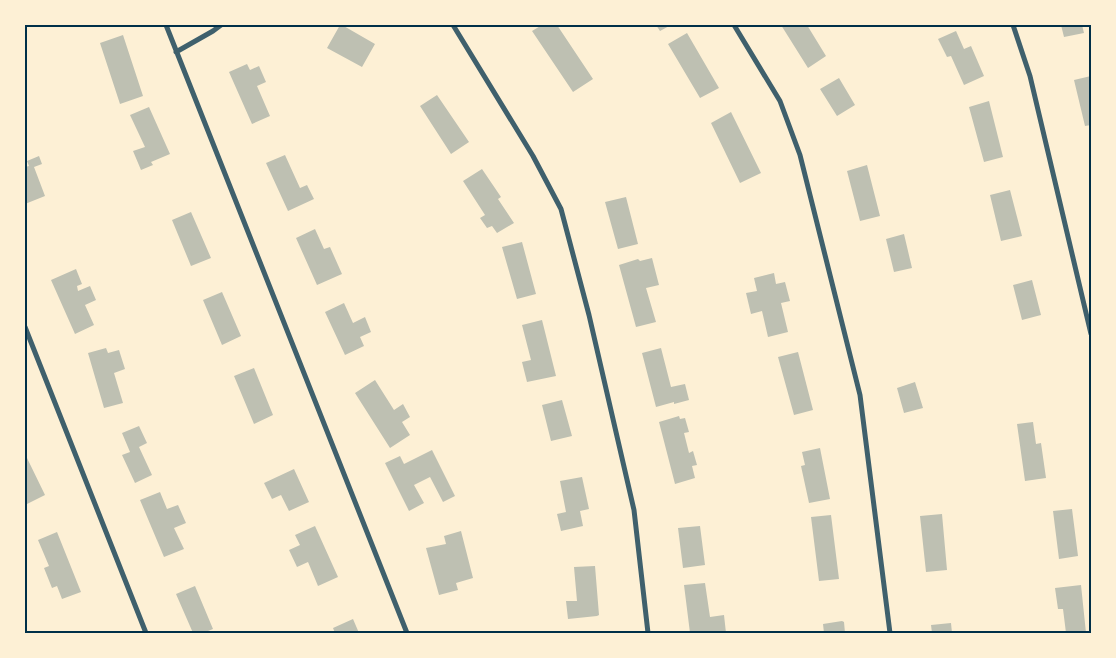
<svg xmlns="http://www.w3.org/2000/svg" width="1116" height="658" font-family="Figtree,sans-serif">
<rect width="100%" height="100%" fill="#fdf0d5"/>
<!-- building -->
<path fill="#bec0b2" d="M 340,25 L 342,25 L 375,44 L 362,67 L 327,48 Z
M 542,25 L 557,25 L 593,79 L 573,92 L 532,31 Z
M 656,25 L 671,25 L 660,31 Z
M 781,25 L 807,25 L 826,56 L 808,68 Z
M 1061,25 L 1082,25 L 1084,33 L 1064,37 Z
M 956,31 L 964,49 L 971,46 L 984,76 L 964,85 L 951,56 L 947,57 L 938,39 Z
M 687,33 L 719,88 L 700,98 L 668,44 Z
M 123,35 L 143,96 L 120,104 L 100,43 Z
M 247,64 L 250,70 L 259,66 L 266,82 L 257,86 L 270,116 L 252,124 L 229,72 Z
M 1091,76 L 1091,125 L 1085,126 L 1074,80 Z
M 839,78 L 855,105 L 837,116 L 820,89 Z
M 437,95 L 469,142 L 451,154 L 420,106 Z
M 989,101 L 1003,157 L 984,162 L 969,107 Z
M 149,107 L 170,154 L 151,162 L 153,165 L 141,170 L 133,151 L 145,147 L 130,115 Z
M 731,112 L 761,173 L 740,183 L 711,123 Z
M 285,155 L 300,188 L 307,185 L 314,199 L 288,211 L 266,163 Z
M 39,156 L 42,164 L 34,167 L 45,196 L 25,204 L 25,167 L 29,166 L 27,161 Z
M 867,165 L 880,216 L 860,221 L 847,171 Z
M 482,169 L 501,197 L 498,199 L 514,223 L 497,233 L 492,226 L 487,228 L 480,218 L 485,215 L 463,181 Z
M 1010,190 L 1022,236 L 1001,241 L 990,195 Z
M 626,197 L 638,244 L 618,249 L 605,202 Z
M 191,212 L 211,258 L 191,266 L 172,220 Z
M 315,229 L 324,249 L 330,247 L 342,274 L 317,285 L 296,238 Z
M 904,234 L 912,268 L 894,272 L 886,239 Z
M 522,242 L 536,294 L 517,299 L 502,247 Z
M 652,258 L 659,285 L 646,288 L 656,322 L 636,327 L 619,265 L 638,259 L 640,261 Z
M 76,269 L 82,284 L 77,286 L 78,291 L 90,286 L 96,300 L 85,305 L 94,325 L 75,334 L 51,280 Z
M 774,273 L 776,284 L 785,282 L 790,301 L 781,303 L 788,332 L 768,337 L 762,311 L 751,314 L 746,293 L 757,291 L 754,278 Z
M 1032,280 L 1041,315 L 1022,320 L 1013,285 Z
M 222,292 L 241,336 L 222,345 L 203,300 Z
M 344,303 L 353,323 L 365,317 L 371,332 L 360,337 L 364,346 L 345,355 L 325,312 Z
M 542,320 L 556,376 L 527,382 L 522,362 L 531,360 L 522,325 Z
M 106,348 L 108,353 L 119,350 L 125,369 L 114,373 L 123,403 L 104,408 L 88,353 Z
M 661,348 L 671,387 L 685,384 L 689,400 L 674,404 L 674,402 L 656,407 L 642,353 Z
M 798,352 L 813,410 L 794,415 L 778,357 Z
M 254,368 L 273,415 L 254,424 L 234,376 Z
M 375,380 L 394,410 L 403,404 L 410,417 L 402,422 L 410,435 L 390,448 L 355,393 Z
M 915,382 L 923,408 L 904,413 L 897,388 Z
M 562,400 L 572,436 L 551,441 L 542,405 Z
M 679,416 L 680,419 L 685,418 L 689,432 L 684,433 L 689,453 L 693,451 L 697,465 L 692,466 L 695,478 L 675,484 L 659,422 Z
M 1033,422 L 1036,444 L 1041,443 L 1046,478 L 1025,481 L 1017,424 Z
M 139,426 L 147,443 L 139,447 L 152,475 L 135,483 L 122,455 L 130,452 L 122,433 Z
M 820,448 L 830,499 L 809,503 L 801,466 L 805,465 L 802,452 Z
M 432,450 L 455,496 L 443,502 L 430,477 L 414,485 L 424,503 L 409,511 L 385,463 L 400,456 L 404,464 Z
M 27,458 L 45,495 L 25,505 L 25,459 Z
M 294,469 L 309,502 L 289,511 L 281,495 L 272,499 L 264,483 Z
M 582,477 L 589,509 L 580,511 L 583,526 L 561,531 L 557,514 L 566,512 L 560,481 Z
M 160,492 L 167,509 L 178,505 L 186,523 L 174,528 L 184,549 L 164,557 L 140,500 Z
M 1072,509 L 1078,556 L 1059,559 L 1053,511 Z
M 942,514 L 947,570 L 926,572 L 920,516 Z
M 831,515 L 839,579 L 819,581 L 811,517 Z
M 315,526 L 338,577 L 318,586 L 308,562 L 297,567 L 289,550 L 300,545 L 295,535 Z
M 700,526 L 705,565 L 683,568 L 678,528 Z
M 461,531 L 473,578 L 456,583 L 458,590 L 439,595 L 426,548 L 446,544 L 444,536 Z
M 57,532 L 81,592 L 62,599 L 57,586 L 52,588 L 44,568 L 49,566 L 38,540 Z
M 595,566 L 599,615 L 597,616 L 568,619 L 566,601 L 577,601 L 574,567 Z
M 705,583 L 710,617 L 724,615 L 726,633 L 690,633 L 684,585 Z
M 1081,585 L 1086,633 L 1066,633 L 1063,609 L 1058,609 L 1055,588 Z
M 195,586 L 213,629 L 203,633 L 193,633 L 176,594 Z
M 353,619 L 359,633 L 335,633 L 333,628 Z
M 842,621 L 844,622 L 845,633 L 824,633 L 823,624 Z
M 951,623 L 952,633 L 932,633 L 931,625 Z"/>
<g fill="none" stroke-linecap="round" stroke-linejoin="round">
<!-- minor -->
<path stroke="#3f606c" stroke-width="5" d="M 166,25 L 407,633
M 453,25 L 533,156 L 561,209 L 589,315 L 634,510 L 648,633
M 734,25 L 780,101 L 800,155 L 860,395 L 890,633
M 1013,25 L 1030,76 L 1091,334
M 176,52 L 213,31 L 221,25
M 25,327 L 146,633"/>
</g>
<!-- border -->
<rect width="1116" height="658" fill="none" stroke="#fdf0d5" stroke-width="52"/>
<rect x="26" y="26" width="1064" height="606" fill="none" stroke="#003049" stroke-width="2"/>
</svg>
